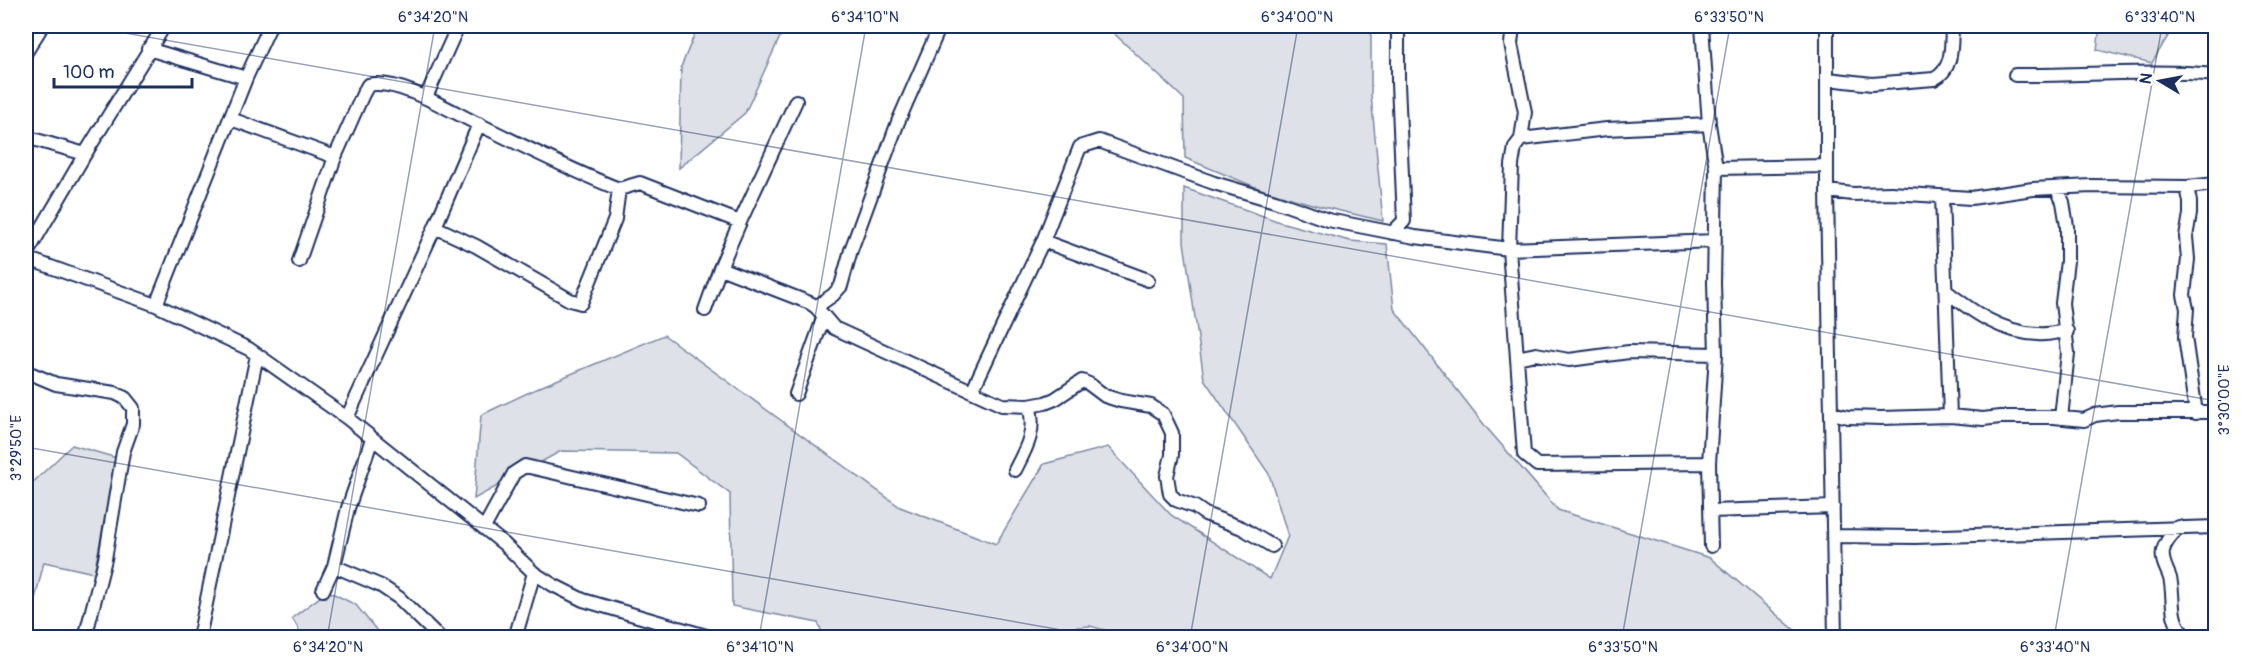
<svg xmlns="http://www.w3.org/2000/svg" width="2241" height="663" font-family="Pangolin,sans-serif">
<rect width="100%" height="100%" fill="#fff"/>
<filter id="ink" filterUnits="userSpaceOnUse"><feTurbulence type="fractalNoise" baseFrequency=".0167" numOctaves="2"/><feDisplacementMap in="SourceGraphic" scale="12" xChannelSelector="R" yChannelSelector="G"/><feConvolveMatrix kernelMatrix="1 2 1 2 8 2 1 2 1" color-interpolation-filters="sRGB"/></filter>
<g filter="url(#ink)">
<!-- green -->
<path fill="#dee1e7" stroke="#7c88a2" stroke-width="1.5" d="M 698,26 L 785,26 L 745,113 L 679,168 L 681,67 Z
M 1106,26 L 1371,26 L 1371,95 L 1383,221 L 1315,205 L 1260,189 L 1185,158 L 1184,99 Z
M 2100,26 L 2174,26 L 2152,63 L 2097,50 Z
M 1184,188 L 1280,222 L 1350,241 L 1387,244 L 1394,309 L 1486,427 L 1558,510 L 1710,558 L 1803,637 L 1133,638 L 1090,626 L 993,634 L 989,638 L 824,637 L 818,623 L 732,606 L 730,494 L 676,453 L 561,451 L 474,499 L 481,415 L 540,387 L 664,335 L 900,507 L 996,544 L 1044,464 L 1108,447 L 1171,515 L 1270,579 L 1288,536 L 1269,474 L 1204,379 L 1184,242 Z
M 72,445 L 117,458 L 94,573 L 44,562 L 26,636 L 26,489 Z
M 328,591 L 356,605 L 382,637 L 303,637 L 292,618 Z"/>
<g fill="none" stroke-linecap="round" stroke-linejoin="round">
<defs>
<path id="minor" d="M 923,26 L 938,32
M 1513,26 L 1511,44 L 1525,112 L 1521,139
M 1702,26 L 1709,124 L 1716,168 L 1714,283 L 1716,354 L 1709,463 L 1711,546
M 1827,26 L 1827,191 L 1835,638
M 148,49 L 246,78
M 26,52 L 42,26
M 2015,75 C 2082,76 2149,69 2216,75
M 1828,79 L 1872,84 L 1934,79 C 1954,69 1951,44 1952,26
M 426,97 L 458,26
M 231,119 L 335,157
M 26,137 L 85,154
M 1716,168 L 1827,166
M 2187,187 L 2190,202 L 2190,214 L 2186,237 L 2188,259 L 2184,295 L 2187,309 L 2185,337 L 2196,413
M 2057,189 L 2063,202 L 2067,226 L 2067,261 L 2062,303 L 2068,353 L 2061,418
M 1827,191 L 1853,194 L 1891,193 L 1971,198 L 2033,189 L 2091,186 L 2187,187 L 2216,184
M 1942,197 L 1950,416
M 740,222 L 796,101
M 435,227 L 476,246 L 570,300 L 581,303 L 615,219 L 619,189
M 1392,233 L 1404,221 L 1398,83 L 1398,26
M 1043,241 L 1148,280
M 26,255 L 85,154 L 164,26
M 26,258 L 156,305 L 249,349 L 347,418 L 504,544 L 534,573 L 553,585 L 583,600 L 713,638
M 299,261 L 335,157 L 363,94 L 368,85 C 399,78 452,112 480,125 C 526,147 572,171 619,189 L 640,183 L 740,222 L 720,268 L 705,310
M 720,268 L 810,303 L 816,307 L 834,328 L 1002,405 L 1029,406 L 1045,403 L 1055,399 L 1082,381 L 1089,384 L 1105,396 L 1121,401 L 1151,406 L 1163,414 L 1172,433 L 1172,455 L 1167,476 L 1170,494 L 1176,500 L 1195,507 L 1205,514 L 1242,528 L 1272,546
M 1946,291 C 1973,312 2002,333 2038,334 C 2047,335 2058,332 2067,331
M 156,305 L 246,78 L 270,26
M 816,307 L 833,295 L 841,286 L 851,250 L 898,122 L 940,26
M 1517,358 L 1536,354 L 1569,360 L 1629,352 L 1716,354
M 26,374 L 32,374 L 56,384 L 115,393 L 125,398 L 133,408 L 133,424 L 123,452 L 105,559 L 85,638
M 972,391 L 1043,241 L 1080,147 L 1099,141 L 1214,183 L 1275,201 L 1328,220 L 1415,237 L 1509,249 L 1715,241
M 796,394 L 824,316
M 1832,413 L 1848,417 L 1881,418 L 1950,416 L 1983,419 L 2000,417 L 2054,417 L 2084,420 L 2095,415 L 2118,412 L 2216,412
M 347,418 L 435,227 L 479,124
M 1709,463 L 1537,465 L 1524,454 L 1509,249 L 1512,165 L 1515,147 L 1521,139 L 1607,129 L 1709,124
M 1015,470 C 1026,449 1037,430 1029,406
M 1711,511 L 1833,507
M 2179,527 C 2172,535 2165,541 2163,551 C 2161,561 2167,569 2170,578 C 2175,599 2168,618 2185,636
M 484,528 L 514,473 L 525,466 L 699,506
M 1834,536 L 1915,537 L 2216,527
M 334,566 L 381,586 L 399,598 L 440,638
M 323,590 L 334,566 L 348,508 L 372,439
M 199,638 L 257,355
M 515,638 L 534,573
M 2182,638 L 2204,638"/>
</defs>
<!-- minor casing -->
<use href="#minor" stroke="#1b2f5e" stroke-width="16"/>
<!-- minor -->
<use href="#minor" stroke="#fff" stroke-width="12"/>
</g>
</g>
<!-- ticks -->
<path fill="none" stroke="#1b2f5e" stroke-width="1.5" stroke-opacity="0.45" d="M 85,26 L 2216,401M 26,447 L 1107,638M 327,638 L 435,26M 759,638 L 866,26M 1190,638 L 1298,26M 1622,638 L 1730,26M 2054,638 L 2162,26"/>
<!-- margin -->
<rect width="2241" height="663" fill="none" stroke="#fff" stroke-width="66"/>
<!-- north arrow -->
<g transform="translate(2160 81) rotate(280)" stroke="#ffffff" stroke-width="4.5" paint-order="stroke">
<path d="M0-4.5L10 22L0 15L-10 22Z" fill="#1b2f5e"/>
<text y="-9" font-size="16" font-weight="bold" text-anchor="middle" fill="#1b2f5e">N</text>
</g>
<!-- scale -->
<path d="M54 78v9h138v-9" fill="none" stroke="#1b2f5e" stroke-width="3"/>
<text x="63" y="78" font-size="18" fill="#1b2f5e" stroke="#ffffff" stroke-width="4.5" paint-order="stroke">100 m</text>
<rect x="33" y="33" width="2175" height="597" fill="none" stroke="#1b2f5e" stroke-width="2"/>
<g font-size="15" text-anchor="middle" fill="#1b2f5e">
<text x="433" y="22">6°34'20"N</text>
<text x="865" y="22">6°34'10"N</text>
<text x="1297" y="22">6°34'00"N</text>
<text x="1729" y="22">6°33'50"N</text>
<text x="2160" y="22">6°33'40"N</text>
<text transform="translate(2224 400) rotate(-90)" y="5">3°30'00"E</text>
<text transform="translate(16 448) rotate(-90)" y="5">3°29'50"E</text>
<text x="328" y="652">6°34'20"N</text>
<text x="760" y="652">6°34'10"N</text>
<text x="1192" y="652">6°34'00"N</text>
<text x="1623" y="652">6°33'50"N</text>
<text x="2055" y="652">6°33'40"N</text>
</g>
</svg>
